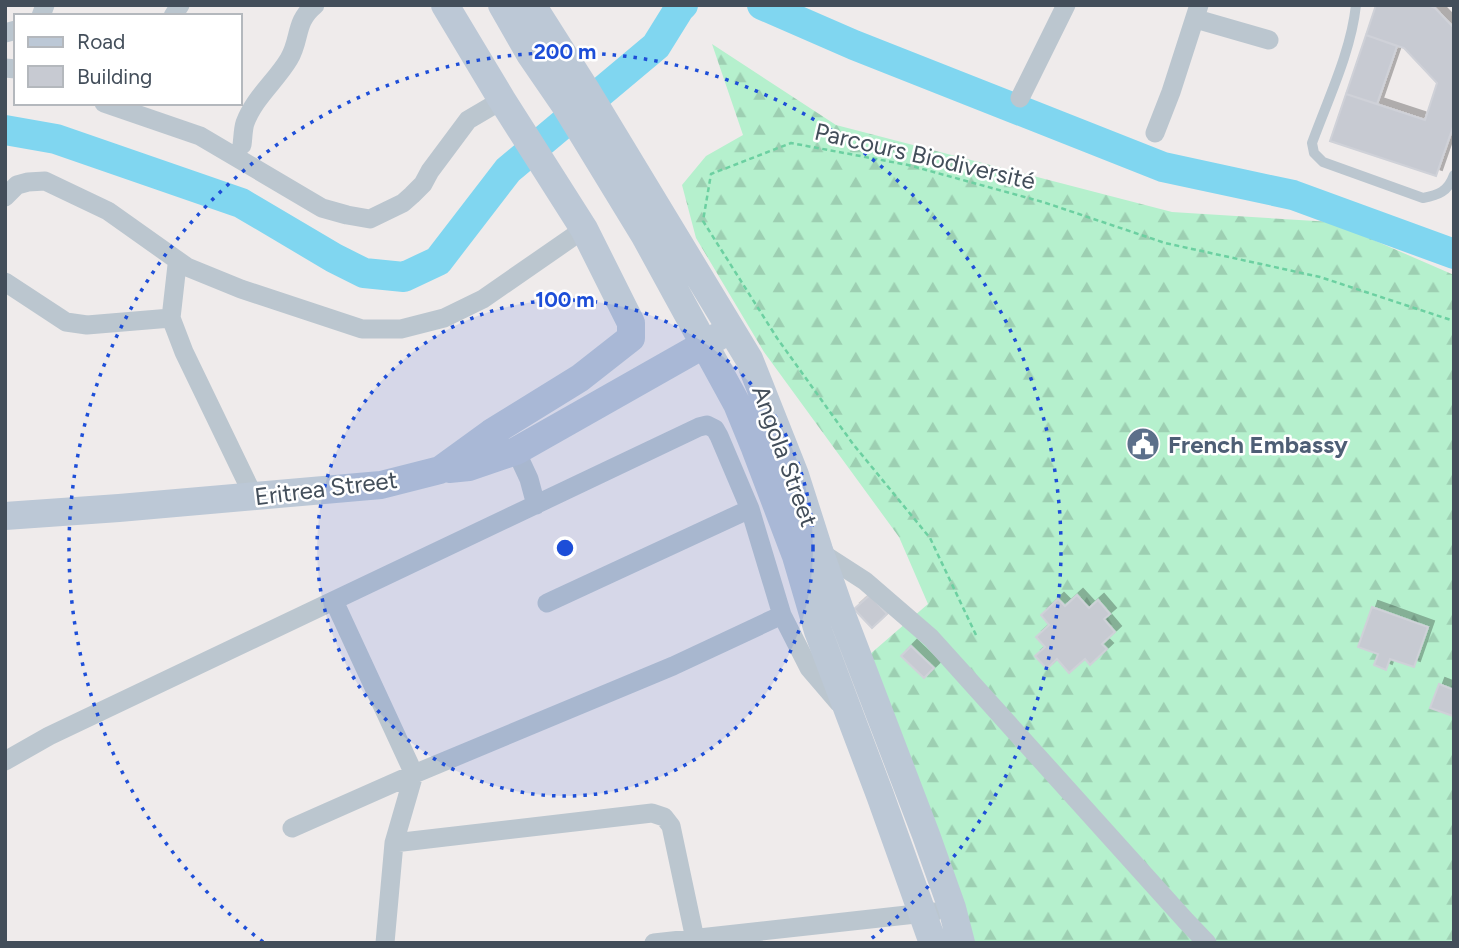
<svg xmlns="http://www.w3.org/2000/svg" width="1459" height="948" font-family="Figtree,sans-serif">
<defs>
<pattern id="forest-firs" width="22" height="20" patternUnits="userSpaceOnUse" patternTransform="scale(1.75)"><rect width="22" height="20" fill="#b5f0cd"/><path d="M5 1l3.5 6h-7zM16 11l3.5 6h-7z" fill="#9dcfb2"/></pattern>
<filter id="shadow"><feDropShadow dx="6" dy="-6" stdDeviation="0" flood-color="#0004"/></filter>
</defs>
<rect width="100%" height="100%" fill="#efebeb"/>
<!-- forest -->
<path fill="url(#forest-firs)" d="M 712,44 L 836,125 L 1172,212 L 1332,222 L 1454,275 L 1454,943 L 973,943 L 869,655 L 928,604 L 899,537 L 764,352 L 696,238 L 682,185 L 706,156 L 743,135 Z"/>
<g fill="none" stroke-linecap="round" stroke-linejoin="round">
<!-- river -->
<path stroke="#80d6f0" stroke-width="30" d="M 762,5 L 854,45 L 1163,167 L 1293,195 L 1454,254
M 5,130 L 56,139 L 241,203 L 334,258 L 364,273 L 404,277 L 438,261 L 508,170 L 656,46 L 679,9 L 683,5"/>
</g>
<!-- building -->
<path fill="#c7cad2" stroke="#cfd1d8" stroke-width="2" filter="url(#shadow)" d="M 1376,5 L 1428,5 L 1435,8 L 1454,28 L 1454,124 L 1436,176 L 1330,141 L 1346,94 L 1425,120 L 1437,83 L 1404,48 L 1366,35 Z
M 1366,35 L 1397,46 L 1377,104 L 1346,94 Z
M 870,595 L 887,614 L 872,628 L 854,609 Z
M 1077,595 L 1089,608 L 1098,600 L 1110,614 L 1104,619 L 1115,632 L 1102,644 L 1107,649 L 1090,665 L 1085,659 L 1069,673 L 1057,659 L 1047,669 L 1035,656 L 1045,647 L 1036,637 L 1049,625 L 1041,615 L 1058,599 L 1065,606 Z
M 1372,607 L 1428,627 L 1414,667 L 1390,659 L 1386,670 L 1374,665 L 1378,654 L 1358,647 Z
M 911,646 L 934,668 L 924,678 L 901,656 Z
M 1439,684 L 1454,690 L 1453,716 L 1430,708 Z"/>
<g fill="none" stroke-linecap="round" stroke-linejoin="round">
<!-- path -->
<path stroke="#6cd0a1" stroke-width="2.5" stroke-dasharray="5 3.5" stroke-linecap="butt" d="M 976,635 L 930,538 L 853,444 L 777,338 L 703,221 L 711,174 L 791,143 L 908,165 L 1043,202 L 1165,243 L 1320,277 L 1454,321"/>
<!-- lane -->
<path stroke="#bbc6cf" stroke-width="10" d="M 1356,5 C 1351,52 1328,99 1312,143 L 1314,153 L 1323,162 L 1423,198 C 1438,195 1448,192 1454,175"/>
<!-- street -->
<path stroke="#bbc6cf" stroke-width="19" d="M 41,16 L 45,5
M 173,16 L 180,5
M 1196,19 L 1269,40
M 5,33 L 16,30
M 5,68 L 16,69
M 1020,98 L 1066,5
M 104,103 L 200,136 L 322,208 L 347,215 L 370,219 L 403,203 L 412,195 L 423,184 L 430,171 L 468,120 L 502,100
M 1155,133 L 1171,92 L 1199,5
M 242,145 C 243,138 243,129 245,123 C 254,98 276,81 289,59 C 301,39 294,22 315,5
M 5,197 L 17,185 L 28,182 L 45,181 L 108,211 L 187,267 L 241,289 L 362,329 L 401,329 L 444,318 L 483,299 L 584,229
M 177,265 L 171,318 L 184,352 L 254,497
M 5,282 L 66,322 L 87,325 L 171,318
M 516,451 L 529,479 L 536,505
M 817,550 L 865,581 L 931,638 L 1186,921 L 1207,943
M 334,601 L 414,774 L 394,843 L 385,943
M 547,603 L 750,509
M 5,761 L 49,736 L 699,427 L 707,425 L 715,429 L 719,436 L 750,509 L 782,615 L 809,668 L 839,703
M 292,828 L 414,774 L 673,666 L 782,615
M 394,843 L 652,813 L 664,817 L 671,826 L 695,939
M 654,943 L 934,912"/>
<!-- secondary -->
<path stroke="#bcc8d6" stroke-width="28" d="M 502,5 L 530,54 L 565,105 L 645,236 L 737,404 L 755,448 L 796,556 L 818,631 L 880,795 L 933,943
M 532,5 L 586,90 L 749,359 L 795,475 L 819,550 L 840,610 L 926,835 L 952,908 L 961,943
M 449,469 L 469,467 L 516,451 L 719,336
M 5,516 L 119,508 L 381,485 L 440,470 L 491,433 L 580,378 L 631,338 L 631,323 L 584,229 L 502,100 L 445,5"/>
</g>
<!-- distance rings -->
<circle cx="565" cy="548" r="248" fill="#1d4ed8" fill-opacity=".12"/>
<g fill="none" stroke="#1d4ed8" stroke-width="3.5" stroke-dasharray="3.5 7">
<circle cx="565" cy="548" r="248"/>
<path d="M263 942A496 496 0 1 1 867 942"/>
</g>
<!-- icons -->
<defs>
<symbol id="civic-disc" viewBox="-11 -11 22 22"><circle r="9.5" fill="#5c6f8a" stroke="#fff"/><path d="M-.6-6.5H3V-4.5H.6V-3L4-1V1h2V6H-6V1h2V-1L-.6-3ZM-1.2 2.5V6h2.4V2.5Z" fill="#fff"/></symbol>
</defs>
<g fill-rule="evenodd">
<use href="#civic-disc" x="1124" y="425" width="38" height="38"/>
</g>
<g text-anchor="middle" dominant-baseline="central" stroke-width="5" stroke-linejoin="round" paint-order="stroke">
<!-- street labels -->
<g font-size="24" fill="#434e5a" stroke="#fff">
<text transform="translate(925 156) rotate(13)">Parcours Biodiversité</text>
<text transform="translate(785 456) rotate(70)">Angola Street</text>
<text transform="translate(326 488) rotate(-7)">Eritrea Street</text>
</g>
<!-- service labels -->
<g font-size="24" font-weight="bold" fill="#4e5e75" stroke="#fff" text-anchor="start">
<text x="1168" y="444">French Embassy</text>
</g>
</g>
<circle cx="565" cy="548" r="10" fill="#1d4ed8" stroke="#fff" stroke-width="3.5"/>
<g font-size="21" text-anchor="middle" font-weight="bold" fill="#1d4ed8" stroke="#fff" stroke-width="5" stroke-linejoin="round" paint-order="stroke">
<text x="565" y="59">200 m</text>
<text x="565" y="307">100 m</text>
</g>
<!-- border -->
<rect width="1459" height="948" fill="none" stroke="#434e5a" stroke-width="14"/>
<!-- legend -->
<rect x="14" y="14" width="228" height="91" fill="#ffffff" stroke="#b4b8bd" stroke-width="2"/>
<rect x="28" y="37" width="35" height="10" fill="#bcc8d6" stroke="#b4b8bd" stroke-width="2"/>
<text x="77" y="49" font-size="21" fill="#434e5a">Road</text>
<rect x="28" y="66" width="35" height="21" fill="#c7cad2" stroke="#b4b8bd" stroke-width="2"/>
<text x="77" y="84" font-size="21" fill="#434e5a">Building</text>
</svg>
